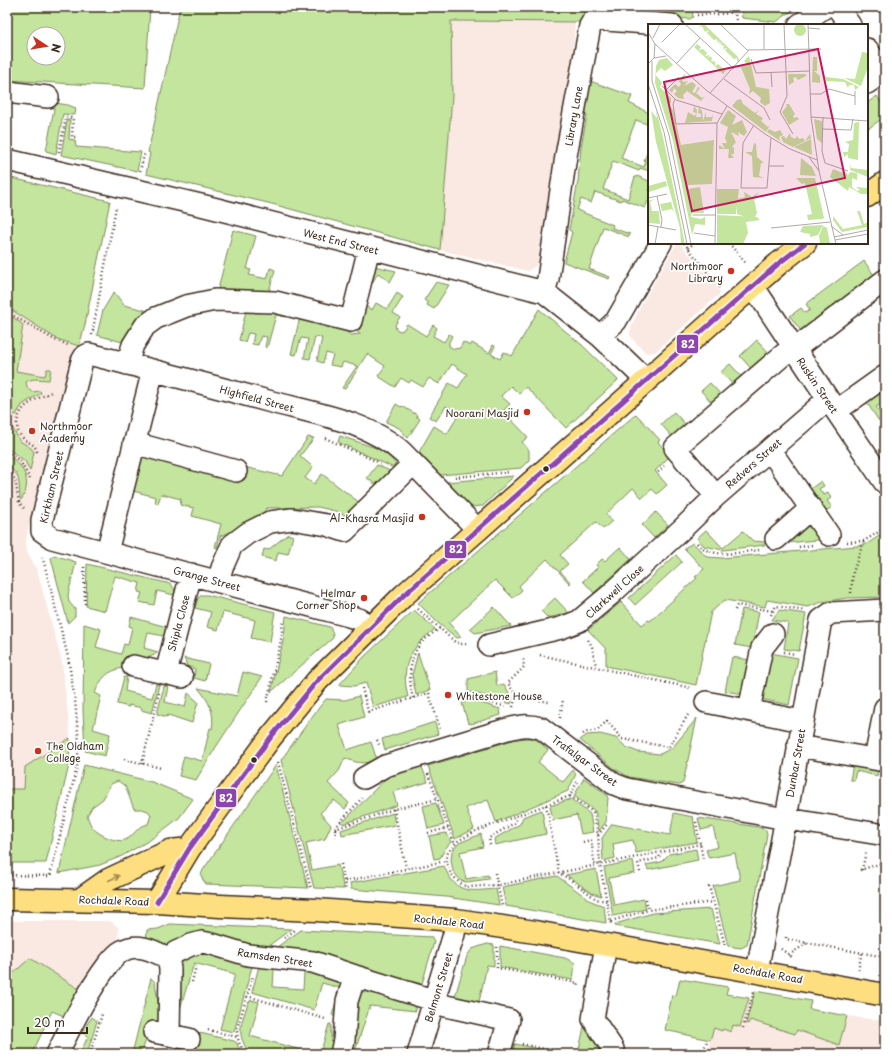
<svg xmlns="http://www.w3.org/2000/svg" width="892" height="1061" font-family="'Playpen Sans',sans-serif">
<rect width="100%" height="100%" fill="#fff"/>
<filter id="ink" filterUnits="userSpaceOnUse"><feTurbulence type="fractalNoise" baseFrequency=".025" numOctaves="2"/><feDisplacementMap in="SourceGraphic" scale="8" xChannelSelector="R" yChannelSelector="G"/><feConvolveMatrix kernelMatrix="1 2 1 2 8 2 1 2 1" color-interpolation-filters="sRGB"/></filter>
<g filter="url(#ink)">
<!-- built -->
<path fill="#fae9e3" d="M 451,21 L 575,22 L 571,78 L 544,260 L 528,271 L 440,250 L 452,96 Z
M 7,203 L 102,239 L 86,328 L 27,534 L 26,543 L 27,552 L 37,570 L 62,662 L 70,733 L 69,765 L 46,863 L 7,863 Z
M 677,243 L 680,243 L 721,293 L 655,352 L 646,353 L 633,340 L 630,334 L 632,325 L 641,305 Z
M 7,921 L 110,921 L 119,928 L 118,940 L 79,989 L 31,959 L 7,979 Z
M 725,994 L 847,1016 L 885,1021 L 885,1054 L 706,1054 Z"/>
<!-- green -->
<path fill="#c3e59e" stroke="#7f885e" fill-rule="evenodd" d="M 7,7 L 150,7 L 145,88 L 7,80 ZM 34,34 L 58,34 L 58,58 L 34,58 Z
M 180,7 L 692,7 L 693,17 L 690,19 L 587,13 L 582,22 L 451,21 L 452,96 L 440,250 L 272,204 L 146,174 L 150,153 L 148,152 Z
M 741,7 L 798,7 L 776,22 L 742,18 Z
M 590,81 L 632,96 L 629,103 L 649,113 L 649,125 L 636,120 L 621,158 L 644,167 L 646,161 L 644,161 L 649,147 L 649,171 L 640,168 L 639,171 L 613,161 L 603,189 L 628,199 L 635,177 L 637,177 L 637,176 L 649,181 L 649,199 L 645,208 L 622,199 L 621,201 L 595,192 L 591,203 L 581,199 L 577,210 L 613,225 L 612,228 L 630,234 L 629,237 L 603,227 L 589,269 L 610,277 L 609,279 L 564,262 L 572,232 L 569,230 L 578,181 L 581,147 L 587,115 L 584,114 Z
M 877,96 L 885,108 L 885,126 L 880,120 L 869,128 L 867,126 L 867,103 Z
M 55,103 L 68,105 L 76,108 L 75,115 L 63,114 L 56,154 L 46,151 Z
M 67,120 L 70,120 L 69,139 L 75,140 L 76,147 L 141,152 L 137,171 L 61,155 Z
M 7,177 L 110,201 L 85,324 L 79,346 L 57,339 L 15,312 L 7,308 Z
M 233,230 L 256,236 L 247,269 L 251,270 L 249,275 L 267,279 L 270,268 L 275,270 L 268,295 L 218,289 Z
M 864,261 L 877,279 L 803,334 L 790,316 L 801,308 L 805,313 L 810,310 L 806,304 Z
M 370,265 L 396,271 L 390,282 L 378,273 L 365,295 L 368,297 L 364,305 L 372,310 L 376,303 L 387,309 L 397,293 L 403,297 L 393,313 L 400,317 L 395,325 L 396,329 L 400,331 L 403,330 L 407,324 L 426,336 L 433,325 L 437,328 L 433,336 L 444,342 L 449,334 L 452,336 L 449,342 L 449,346 L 454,349 L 460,348 L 463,342 L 470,346 L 472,343 L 489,353 L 493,345 L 495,346 L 491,354 L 500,359 L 504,352 L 512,356 L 539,309 L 582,345 L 618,380 L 566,428 L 526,387 L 519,394 L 511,386 L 501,396 L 510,404 L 503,411 L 528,437 L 522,442 L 529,450 L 529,460 L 521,468 L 440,475 L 419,452 L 434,426 L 447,434 L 459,414 L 446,406 L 436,421 L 429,417 L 449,383 L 458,388 L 467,374 L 452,364 L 439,384 L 429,378 L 423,387 L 411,380 L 409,383 L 401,378 L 395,387 L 378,376 L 385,366 L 367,354 L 345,389 L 342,388 L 357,366 L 343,362 L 341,367 L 330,365 L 333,355 L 326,353 L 323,363 L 317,361 L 322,338 L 315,337 L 310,359 L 304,358 L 308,339 L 301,338 L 296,355 L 291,354 L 301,313 L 340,327 L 351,335 L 361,334 L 357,332 Z
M 436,282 L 449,285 L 434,309 L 427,305 L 428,303 L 424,300 Z
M 114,292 L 124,305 L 145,310 L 152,315 L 126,343 L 97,335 L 103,310 Z
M 289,310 L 286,317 L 276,315 L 267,348 L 265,347 L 267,337 L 261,336 L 258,345 L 252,344 L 254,334 L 248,333 L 245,342 L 239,340 L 246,311 Z
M 7,315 L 14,318 L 23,325 L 16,371 L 45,376 L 47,369 L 51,369 L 49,380 L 34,379 L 27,381 L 26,383 L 28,389 L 33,392 L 40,391 L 41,393 L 22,405 L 16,415 L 7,413 Z
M 757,340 L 772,356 L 754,372 L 740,356 Z
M 730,364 L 745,380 L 736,388 L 721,372 Z
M 885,381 L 885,406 L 883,403 L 876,407 L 883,418 L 879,421 L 863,397 Z
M 710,383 L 724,398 L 715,406 L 701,391 Z
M 396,404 L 401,407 L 402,406 L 417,415 L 416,416 L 420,419 L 408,438 L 399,428 L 386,422 Z
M 674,412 L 687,426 L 675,440 L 661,424 Z
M 636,414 L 660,440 L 658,442 L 670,456 L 655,471 L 667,485 L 657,494 L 652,489 L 642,498 L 633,488 L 606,514 L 612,521 L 603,529 L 596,522 L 560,555 L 568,564 L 560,571 L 571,583 L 570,584 L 547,559 L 519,586 L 522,590 L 513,598 L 495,580 L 449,623 L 461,637 L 457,638 L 438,623 L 418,603 Z
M 7,426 L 12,427 L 20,441 L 31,448 L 34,452 L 30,471 L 25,461 L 7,448 Z
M 340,436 L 379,449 L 385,452 L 398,466 L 396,469 L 338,442 Z
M 308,437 L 314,438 L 300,456 L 313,467 L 305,478 L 314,484 L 322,474 L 364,506 L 350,520 L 339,512 L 318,507 L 267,508 L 250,527 L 231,532 L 220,536 L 217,548 L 215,547 L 221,524 L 192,516 L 194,508 L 180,505 L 181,499 L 161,494 L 158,504 L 155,503 L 156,497 L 133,491 L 138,449 L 240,466 L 282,476 Z
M 7,455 C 24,464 33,483 21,500 L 20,499 C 19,487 21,470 7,468 Z
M 377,465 L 390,471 L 379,487 L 367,478 Z
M 514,476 L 483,506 L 471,507 L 447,482 Z
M 821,481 L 824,486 L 819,489 L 824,495 L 828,493 L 831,498 L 827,501 L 832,507 L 820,515 L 805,493 Z
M 656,512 L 668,525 L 654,538 L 642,525 Z
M 810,515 L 826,539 L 778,544 Z
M 706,530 L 723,548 L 743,531 L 753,541 L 765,542 L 765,545 L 723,550 L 704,546 L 697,538 Z
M 885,532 L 885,547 L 883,549 L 885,552 L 885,597 L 847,598 L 822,602 L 808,607 L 767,600 L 765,607 L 725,600 L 711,612 L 696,685 L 606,666 L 606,649 L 588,630 L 621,602 L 642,625 L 648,620 L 650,621 L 697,578 L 695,577 L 704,569 L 684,548 L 693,543 L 707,557 L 722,558 L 857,546 L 867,544 Z
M 288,534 L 293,536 L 288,554 L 278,552 L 276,561 L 262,557 L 264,549 L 268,550 Z
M 620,547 L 631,559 L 594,593 L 583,581 L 598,567 L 596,565 L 602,559 L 605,561 Z
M 54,555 L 76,562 L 68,595 L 69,602 L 75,609 L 75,616 L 68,623 L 51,558 Z
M 676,555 L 682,562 L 635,605 L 629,598 Z
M 87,564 L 171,584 L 175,590 L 174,595 L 157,591 L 154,605 L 139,602 L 142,593 L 138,592 L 140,583 L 115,576 L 105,611 L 86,606 Z
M 202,595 L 207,595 L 275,612 L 270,642 L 251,638 L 255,620 L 223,612 L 218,630 L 207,627 L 211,612 L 195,608 L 198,598 Z
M 555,598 L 569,613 L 548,618 L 541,611 Z
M 494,607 L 511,626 L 475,633 L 470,629 Z
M 742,609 L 759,612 L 752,648 L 735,645 Z
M 414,610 L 435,629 C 410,648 400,665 408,697 L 373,707 L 366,683 L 354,686 L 339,685 L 364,657 Z
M 779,610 L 806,614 L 799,651 L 784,649 L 788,623 L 772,620 Z
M 286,616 L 330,627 L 333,634 L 333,638 L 271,692 L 284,637 Z
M 131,617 L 167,627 L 164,636 L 148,633 L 144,648 L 158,652 C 149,661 137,658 126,656 L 123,668 C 107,671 101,678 95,693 L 101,696 L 93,729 L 110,734 L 105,756 L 85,751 L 83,711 L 84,624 L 101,629 L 96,647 L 121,654 L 124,644 L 128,645 L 132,627 L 129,626 Z
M 418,653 L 430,690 L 416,695 L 412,675 Z
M 770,653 L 798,658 L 789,705 L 761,699 Z
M 732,657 L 750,660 L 743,694 L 725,691 Z
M 184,658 L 209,664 L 205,681 L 194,678 L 195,669 L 187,666 Z
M 243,672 L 262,677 L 216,747 L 196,780 L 179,776 L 184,756 L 202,761 L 210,728 L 212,729 C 215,712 209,701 198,688 L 237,696 Z
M 495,672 L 497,686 L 504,684 L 512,698 L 511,704 L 472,692 L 468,693 L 468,679 Z
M 124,677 L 127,677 L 125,691 L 152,698 L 156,684 L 159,685 L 152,713 L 141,710 L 142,708 L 129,705 L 129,707 L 117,704 Z
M 164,686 L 168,686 L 165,702 L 185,707 L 188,693 L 198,702 L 192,723 L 168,715 L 167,717 L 157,714 Z
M 359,696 L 364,717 L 339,725 L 347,750 L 371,742 L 377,760 C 363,764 358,764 345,758 L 339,771 L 328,783 L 349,803 L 345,809 L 334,800 L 320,813 L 331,825 L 325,839 L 306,843 L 312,870 L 338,865 L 344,889 L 314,888 L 281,760 L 314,714 L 326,699 L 345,700 Z
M 472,700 L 500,709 L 501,715 L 471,724 L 468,723 L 462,703 Z
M 697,718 L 683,783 L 679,785 L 629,777 L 615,769 L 580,740 L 587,735 L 600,734 L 616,738 L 626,747 L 638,752 L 660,754 L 672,748 Z
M 435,722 L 438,734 L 385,750 L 382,739 Z
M 70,738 L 69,765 L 46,863 L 7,863 L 7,789 L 24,789 L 25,767 Z
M 529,738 L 537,740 L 548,750 L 538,762 L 563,782 L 573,770 L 576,774 L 568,791 L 496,822 L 488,800 L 466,808 L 474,829 L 455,839 L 428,766 L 516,739 Z
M 853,764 L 879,765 L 877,776 L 856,771 L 854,780 L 850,780 Z
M 84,765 L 152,782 L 193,799 L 179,818 L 150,840 L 122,856 L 100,865 L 59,873 ZM 118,781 L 125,786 L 134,809 L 142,809 L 148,811 L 151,815 L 148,824 C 135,827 135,836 125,840 C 116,843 99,835 93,828 C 90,825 89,820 87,816 L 92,807 L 103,799 L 111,784 Z
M 276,765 L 308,888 L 206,884 L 203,880 L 201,875 L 203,870 Z
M 421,765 L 428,782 L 393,792 L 397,805 L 343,824 L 343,822 L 391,773 Z
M 584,778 L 606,794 L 608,798 L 606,822 L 599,831 L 595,811 L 574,796 Z
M 571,799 L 590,814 L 593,832 L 581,834 L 577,815 L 553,820 L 550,806 Z
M 436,803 L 444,825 L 428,829 L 423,806 Z
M 542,810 L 546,834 L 495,845 L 494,839 L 520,824 L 523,817 Z
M 393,813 L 395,825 L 342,835 L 341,830 Z
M 674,813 L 693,817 L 697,842 L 636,853 L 633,840 L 613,844 L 615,858 L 603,861 L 602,838 L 612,824 L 670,835 Z
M 698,818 L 758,827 L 766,830 L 767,834 L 747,945 L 741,948 L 728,946 L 713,886 L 740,880 L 735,853 L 709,858 L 706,850 L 718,847 L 713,827 L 701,830 Z
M 446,833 L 451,842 L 445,849 L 440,858 L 434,859 L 429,836 Z
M 481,834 L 483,847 L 460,852 L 466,879 L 488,875 L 489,879 L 467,882 L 461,881 L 453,871 L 451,860 L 452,851 L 459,843 Z
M 696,849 L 698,860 L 648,870 L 646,865 L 661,862 L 669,854 Z
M 633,861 L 635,873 L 609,878 L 614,905 L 644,899 L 646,909 L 613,916 L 604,867 Z
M 444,866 C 456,895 470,891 496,889 L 499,905 L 446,897 L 351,889 L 350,883 Z
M 596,869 L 601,896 L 592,893 L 566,875 Z
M 557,876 L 591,901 L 604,906 L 606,923 L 506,906 L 502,887 Z
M 711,909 L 720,944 L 615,926 L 615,924 L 653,913 Z
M 170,924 L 291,929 L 259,953 L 171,949 L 146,941 L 147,930 L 158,929 Z
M 301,930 L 432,937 L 434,942 L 422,984 L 410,981 L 409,985 L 267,954 Z
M 487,944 L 494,945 L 494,966 L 487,965 L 479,1002 L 494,1006 L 493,1011 L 453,1003 L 467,956 L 472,949 Z
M 500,946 L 565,958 L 575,963 L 573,980 L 500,967 Z
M 207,951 L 253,963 L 234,1032 L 220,1029 L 235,974 L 194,963 L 177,1019 L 179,966 C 187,956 195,954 207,951 Z
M 30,958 L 79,989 L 81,993 L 66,1017 L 52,1011 L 32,1054 L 7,1054 L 7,979 Z
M 259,966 L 273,967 L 274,971 L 273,987 L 303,989 L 304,973 L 313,968 L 343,983 L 337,1018 L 332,1015 L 340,988 L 322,983 L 314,1010 L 252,992 Z
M 151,978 L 155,982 L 158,1003 L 165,1003 L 164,1021 L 151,1026 L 141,1054 L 132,1054 Z
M 680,979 L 728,987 L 726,994 L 749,998 L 740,1027 L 733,1025 L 731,1032 L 723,1029 L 722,1031 L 714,1028 L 710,1040 L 665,1030 L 672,995 L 676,996 Z
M 374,989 L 412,1004 L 416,1007 L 416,1011 L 370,1006 L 355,1051 L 348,1049 L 351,1025 L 359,995 L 366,990 Z
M 755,991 L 811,1001 L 809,1009 L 847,1016 L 839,1045 L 797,1030 L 795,1034 L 750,1020 L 748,1024 L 746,1023 Z
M 251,1000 L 259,1002 L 250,1036 L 316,1054 L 250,1054 C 235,1033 241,1025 248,1003 Z
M 92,1017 L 97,1021 L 87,1054 L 80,1054 L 88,1036 L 81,1033 Z
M 329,1024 L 331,1024 L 331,1037 L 335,1043 L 331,1054 L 320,1054 Z
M 584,1027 L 590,1029 L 607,1054 L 578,1054 Z
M 200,1033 L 234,1041 L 237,1043 L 241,1054 L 186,1054 L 187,1046 L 198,1040 Z
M 515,1044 L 549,1051 L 548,1054 L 512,1054 Z"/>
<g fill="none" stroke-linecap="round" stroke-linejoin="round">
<defs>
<path id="minor" d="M 837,7 L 850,25
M 799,25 L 825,7
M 867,49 L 885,74
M 867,83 L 883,72
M 7,92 L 48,97
M 7,160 L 205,206 L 544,292 L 600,336 L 646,380
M 753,286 L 828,399 L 885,483
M 544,292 L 548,279 L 566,156 L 590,26 L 594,19 L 672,25
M 600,336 L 616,321 L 661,243
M 127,364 L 133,345 L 145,326 L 156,318 L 186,306 L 215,300 L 275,302 L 351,321 L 369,248
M 836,411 L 885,376
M 134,443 L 236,471
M 769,450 L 777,460 L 829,535
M 716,496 L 675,448 L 783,355 L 804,342 L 885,280
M 776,539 L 811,508
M 107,552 L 153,370
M 218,581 L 222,568 L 232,545 L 248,533 L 270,522 L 292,519 L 327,525 L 345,531 L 413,464
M 369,628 L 361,620 L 349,616 L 52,538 L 42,531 L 42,520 L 82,361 L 85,356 L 89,354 C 149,369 209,385 268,401 C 312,413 369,421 403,453 L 478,530
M 489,645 L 561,628 L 579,621 L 610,595 L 682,529 L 716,496 L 828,399
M 133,666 L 182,677
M 166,673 L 191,574
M 706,702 L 802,721
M 749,710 L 762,648 L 773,634
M 798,746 L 885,761
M 875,759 L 885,708
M 364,778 L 385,766 L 504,730 C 519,726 525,724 541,728 L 614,784 L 627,789 L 775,817 L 885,835
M 606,945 L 593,1019 L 613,1049 L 614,1054
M 168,958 L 170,969 L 169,1035
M 757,971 L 786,818 L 821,620 L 831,613 L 885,610
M 154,1032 L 189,1039
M 57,1054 C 72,1024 87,993 107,966 C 111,961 116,954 122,951 C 138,942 154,951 168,958 L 176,952 L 191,945 L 202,942 L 212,944 L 248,955 L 313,962 L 355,976 L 433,1000 L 446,1006 L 509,1020 L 499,1054
M 341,1054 L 344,1040 L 347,1001 L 355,976
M 418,1054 L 454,934 L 456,920"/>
<path id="major" d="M 867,196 L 885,183
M 7,899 L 157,902 L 220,906 L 316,910 L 456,920 L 535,932 L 885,995
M 81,899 L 108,880 L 170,851 L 189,849
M 157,902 L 189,849 L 242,776 L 271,737 L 317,681 L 404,595 L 753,286 L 778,264 L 805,243"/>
</defs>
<!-- minor casing -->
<use href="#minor" stroke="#3b2a1e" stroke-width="24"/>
<!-- major casing -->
<use href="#major" stroke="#3b2a1e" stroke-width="25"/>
<!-- path -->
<path stroke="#3b2a1e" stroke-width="2.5" stroke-dasharray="1 3" stroke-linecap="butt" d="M 697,7 L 697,15 L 735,13 L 736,20
M 59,152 L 66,117 L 73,118 L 72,137 L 77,137
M 140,171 L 145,152
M 684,243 L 720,288
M 729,243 L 746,264
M 688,248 L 694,243
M 7,312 L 55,340 L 68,345
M 92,335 L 116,207
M 325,438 L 382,464
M 7,451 L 20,461 L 30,479
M 37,452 C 35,443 27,443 22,437 C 18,433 17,428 17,423 C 19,403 39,399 53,391
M 658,472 L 664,466
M 8,473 L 11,474 L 15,479 L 19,503 L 24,508
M 455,477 L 510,472
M 847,542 L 864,541 L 885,528
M 697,543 C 712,560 740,552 760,550
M 799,547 L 812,545
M 84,567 L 85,605
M 851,593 L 853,572 L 864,541
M 418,609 L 454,641 L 461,644 L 470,644
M 735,610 L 737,605 L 773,611
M 771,615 L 776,606 L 805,611
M 588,640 L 592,646 L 596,666
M 784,652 L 795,654
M 540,655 L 691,688
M 362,688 L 369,715
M 516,696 L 549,702
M 466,697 L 469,697 L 507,707
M 413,698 C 408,681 409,659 420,644 C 425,638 434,633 440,628
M 267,702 L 281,640 L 283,620
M 513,707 L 516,696 L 508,683 L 524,667 L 523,657
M 368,712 L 429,693 L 440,729
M 560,718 L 563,700
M 583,734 L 586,732 L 598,730 L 607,721 L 622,739 L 669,747 L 689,713
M 377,740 L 380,747
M 124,759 L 161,768
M 278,762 L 311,889
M 142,764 L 159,693
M 428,774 L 455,845
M 577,782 L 570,796 L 476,831 L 458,841 L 448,852 L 446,861 L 451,874 L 460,883 L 467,887 L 498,885 L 701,844
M 570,796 L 593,812 L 598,835 L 600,865 L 611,924
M 546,805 L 559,873 L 571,880 L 596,899 L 607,901
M 394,809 L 406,868
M 696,822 L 703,859
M 335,828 L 362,798
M 335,829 L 394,809 L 438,799
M 335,829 L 336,837
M 428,833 L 448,828
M 598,835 L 608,823
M 583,842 L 591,840 L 595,866
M 490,845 L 489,838 L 516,822 L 516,816
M 341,864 L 346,891
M 860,870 L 885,862
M 862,870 L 866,852
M 640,872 L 638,863 L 659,858 L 661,853
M 495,873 L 502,906
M 7,875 L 50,876 L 77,767 L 79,743 L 75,700 L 68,657 L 42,555
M 345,881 L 446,861
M 709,886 L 725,946
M 646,899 L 648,910
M 611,921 L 648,910 L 713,902
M 786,937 L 786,939 L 885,957
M 284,938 L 295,930
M 497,947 L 497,968 L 578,983 L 577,985
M 781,949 L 792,957
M 789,955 L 807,943
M 858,970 L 862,953
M 192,982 L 196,966
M 247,996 L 325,1019
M 743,1028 L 754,992
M 208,1030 L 237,1037
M 522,1044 L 567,1054
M 90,1054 L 102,1014
M 246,1054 C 240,1046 237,1040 237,1029 L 253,976
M 702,1054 L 707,1041"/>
<!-- minor -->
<use href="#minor" stroke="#fff" stroke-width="21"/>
<!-- major -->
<use href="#major" stroke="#fedf80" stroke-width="22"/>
<defs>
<path id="bus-1" d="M 157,902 L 189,849 L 242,776 L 271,737 L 317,681 L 404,595 L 753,286 L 778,264 L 805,243"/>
</defs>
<!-- bus-1 casing -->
<use href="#bus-1" stroke="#fff" stroke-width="8"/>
<!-- bus-1 -->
<use href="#bus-1" stroke="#8e44ad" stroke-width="5"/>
</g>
<!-- one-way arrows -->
<defs><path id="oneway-shaft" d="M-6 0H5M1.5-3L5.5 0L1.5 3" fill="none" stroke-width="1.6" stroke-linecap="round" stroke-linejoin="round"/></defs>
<use stroke="#9c844f" href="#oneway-shaft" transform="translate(114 878) rotate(-25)"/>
</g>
<!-- markers -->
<g fill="#c8321e" stroke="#fff" stroke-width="1.5">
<circle cx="731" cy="271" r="4"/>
<circle cx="527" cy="412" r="4"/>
<circle cx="32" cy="431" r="4"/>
<circle cx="422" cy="517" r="4"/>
<circle cx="364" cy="598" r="4"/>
<circle cx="448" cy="695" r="4"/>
<circle cx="38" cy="751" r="4"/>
</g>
<g fill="#3b2a1e" stroke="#fff" stroke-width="1.5">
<circle cx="546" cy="469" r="3.5"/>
<circle cx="254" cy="760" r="3.5"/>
</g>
<g text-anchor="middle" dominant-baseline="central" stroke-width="3.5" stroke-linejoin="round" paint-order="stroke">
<!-- street labels -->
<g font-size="10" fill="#3b2a1e" stroke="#fff">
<text transform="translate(573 116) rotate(-80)">Library Lane</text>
<text transform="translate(341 241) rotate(14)">West End Street</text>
<text transform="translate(818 385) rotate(56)">Ruskin Street</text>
<text transform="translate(257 398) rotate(15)">Highfield Street</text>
<text transform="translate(753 463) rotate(-41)">Redvers Street</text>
<text transform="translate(51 487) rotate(-77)">Kirkham Street</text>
<text transform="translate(207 578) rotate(15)">Grange Street</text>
<text transform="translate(614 591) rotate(-42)">Clarkwell Close</text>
<text transform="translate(178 623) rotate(-75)">Shipla Close</text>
<text transform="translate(585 760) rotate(36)">Trafalgar Street</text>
<text transform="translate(795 763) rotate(-80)">Dunbar Street</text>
<text transform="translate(114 900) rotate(2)">Rochdale Road</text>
<text transform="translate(449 921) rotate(6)">Rochdale Road</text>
<text transform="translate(275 957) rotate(9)">Ramsden Street</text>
<text transform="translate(768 973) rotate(10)">Rochdale Road</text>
<text transform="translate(438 987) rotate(-73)">Belmont Street</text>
</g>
<!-- poi labels -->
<g font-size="10" fill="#3b2a1e" stroke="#fff" text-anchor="end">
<text x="723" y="265">Northmoor<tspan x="723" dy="12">Library</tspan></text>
<text x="519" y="412">Noorani Masjid</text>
<text x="40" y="425" text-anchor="start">Northmoor<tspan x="40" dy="12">Academy</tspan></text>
<text x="414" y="517">Al-Khasra Masjid</text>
<text x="356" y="592">Helmar<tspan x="356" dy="12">Corner Shop</tspan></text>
<text x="456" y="695" text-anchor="start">Whitestone House</text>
<text x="46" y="745" text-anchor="start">The Oldham<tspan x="46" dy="12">College</tspan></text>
</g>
</g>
<!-- overview -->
<g transform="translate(648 24)">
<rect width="220" height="220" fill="#fff"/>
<path d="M146 6a6 6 0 1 1 12 0a6 6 0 1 1-12 0ZM 48,0 L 56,0 L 90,33 L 91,36 L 89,38 L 89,34 L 86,35 L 77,26 L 79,24 L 75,25 L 76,21 L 73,22 L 74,19 L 71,21 L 73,18 L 70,19 L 71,16 L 69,18 L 69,15 L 66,16 L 59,9 L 61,6 L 57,8 L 54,2 L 51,3 L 53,1 ZM 49,20 L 53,23 L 51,26 L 55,25 L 59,29 L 57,32 L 61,31 L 60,35 L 62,32 L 64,34 L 63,37 L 66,35 L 63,38 L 67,37 L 67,42 L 70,40 L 78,47 L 75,50 L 46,23 ZM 214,28 L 220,29 L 220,43 L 213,62 L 196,54 L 207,55 ZM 101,32 L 108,63 L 121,65 L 122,79 L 117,82 L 112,78 L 113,74 L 105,67 L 101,70 L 102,65 L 92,41 L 96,42 L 98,39 L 96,37 ZM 165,33 L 169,33 L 169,47 L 166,47 L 172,52 L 172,59 L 164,58 ZM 19,34 L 25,41 L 17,47 L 13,44 L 7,50 L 14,59 L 12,63 L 23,74 L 23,79 L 20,80 L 25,86 L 33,121 L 66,116 L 64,160 L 39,161 L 40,165 L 52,163 L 56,189 L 44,189 L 43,193 L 53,195 L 57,193 L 57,201 L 47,200 L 44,211 L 25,117 L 7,59 L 8,42 L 11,36 ZM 36,50 L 39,53 L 34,55 L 35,58 L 40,57 L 36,62 L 44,58 L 48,61 L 44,68 L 47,69 L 50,63 L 52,64 L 48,69 L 54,74 L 57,72 L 53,77 L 39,67 L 35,71 L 36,75 L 30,74 L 26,70 L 29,67 L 26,64 L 24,69 L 21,66 L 27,60 L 31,63 L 33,60 L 31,57 ZM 140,50 L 158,50 L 158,52 L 150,56 L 148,53 L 145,54 L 146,58 L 141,61 ZM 178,53 L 195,55 L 211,63 L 207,66 L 206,61 L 201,61 L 200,64 L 197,58 L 178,57 ZM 93,75 L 95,80 L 107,89 L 111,86 L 108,90 L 115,94 L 113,97 L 120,103 L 122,101 L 118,108 L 84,82 L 89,76 ZM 138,80 L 141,80 L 147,90 L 145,92 L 146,94 L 149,93 L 151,95 L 141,101 L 134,88 L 139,82 ZM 46,82 L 49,86 L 48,93 L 53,93 L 53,90 L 50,89 L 51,83 L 54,87 L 55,97 L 58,88 L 58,93 L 64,93 L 65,90 L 64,97 L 37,99 L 40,88 L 47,92 L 48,89 L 45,88 ZM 8,85 L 16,118 L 37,220 L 33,220 L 32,204 L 8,118 L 3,87 L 9,94 ZM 80,86 L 88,92 L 84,101 L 94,96 L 99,108 L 96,112 L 90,108 L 91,112 L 83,108 L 88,118 L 84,123 L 89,125 L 86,124 L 86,130 L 83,130 L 86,134 L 80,134 L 81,125 L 71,125 L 71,121 L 77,125 L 74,119 L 79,119 L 77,114 L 80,103 L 72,99 ZM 166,95 L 174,97 L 174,119 L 169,115 ZM 211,98 L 210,136 L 200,134 L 200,130 L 196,133 L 195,128 L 200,128 L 201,120 L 197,118 L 205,116 L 206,99 ZM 121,105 L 127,108 L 132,106 L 135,111 L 131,113 L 132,117 L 119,108 ZM 142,109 L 143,113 L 147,115 L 149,112 L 151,115 L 155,114 L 157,117 L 162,110 L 163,114 L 145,123 L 135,118 L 133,113 L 136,112 L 138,115 ZM 163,115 L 164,131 L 146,123 ZM 106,119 L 108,120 L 109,133 L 116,139 L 113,139 L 111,152 L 116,154 L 105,153 L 104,132 L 97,128 L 104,128 ZM 153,134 L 164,143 L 168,152 L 152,151 ZM 203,139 L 203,144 L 220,146 L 220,153 L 202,146 ZM 185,145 L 197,150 L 198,148 L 200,151 L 202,148 L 209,149 L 209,156 L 204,154 L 204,163 L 209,167 L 212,166 L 208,163 L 220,164 L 220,170 L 213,170 L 201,163 L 200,167 L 182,153 ZM 148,154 L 167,154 L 176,194 L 174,195 L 160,196 L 159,191 L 164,190 L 157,159 L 154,160 ZM 18,157 L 20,166 L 19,162 L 1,168 L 0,162 ZM 69,165 L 91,165 L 88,190 L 69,190 ZM 96,168 L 104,173 L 111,168 L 106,175 L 109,189 L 107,193 L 98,193 L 89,190 L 89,175 L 97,173 ZM 22,173 L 26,190 L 24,185 L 14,187 L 12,180 L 23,178 ZM 6,175 L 2,178 L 4,187 L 11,187 L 12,200 L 0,199 L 0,177 ZM 209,187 L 212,187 L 216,200 L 220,198 L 220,203 L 194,208 L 185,196 L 185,192 L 195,205 L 214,201 ZM 69,191 L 109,193 L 112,196 L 98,198 L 100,209 L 95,220 L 69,220 ZM 175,201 L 170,211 L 162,213 L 162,210 L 152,208 L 155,202 ZM 175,202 L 179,204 L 182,220 L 172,220 L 171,212 Z" fill="#c3e59e"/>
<path fill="none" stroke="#b1aaa5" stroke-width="1" d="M 37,0 L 86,45M 72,0 L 99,26 L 173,25M 116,0 L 116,25M 136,0 L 139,72 L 132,88 L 145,110M 160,0 L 163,93 L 171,147 L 188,220M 160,4 L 172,5M 0,8 L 7,20 L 6,34 L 0,40M 5,14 L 12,0M 14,18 L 32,0M 7,20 L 58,66 L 117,110 L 142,125 L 169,136M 6,34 L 18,32M 103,35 L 108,49 L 161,47M 4,37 L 4,57 L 21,111 L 43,220M 28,40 L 52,14M 123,48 L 124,63M 76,55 L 116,84 L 122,96M 0,60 L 16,108 L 39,220M 14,62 L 28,76 L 74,90M 18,66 L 31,53M 62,69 L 101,26M 162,70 L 173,70 L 181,65 L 207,72M 27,75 L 25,80 L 28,100 L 69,99M 207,81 L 207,67M 163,93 L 220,97M 175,93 L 174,127 L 177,139 L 200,147M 106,101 L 95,119 L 93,164 L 119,164 L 123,114M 174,105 L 203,106 L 205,95M 161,133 L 171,147M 121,142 L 136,142M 9,172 L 14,196 L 13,203M 0,174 L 19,170M 45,191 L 67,191M 0,201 L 28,206M 183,202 L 195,211M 123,204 L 182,198M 46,209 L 67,212M 186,213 L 220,206M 187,216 L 220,210M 7,220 L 10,203M 67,220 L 69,99 L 79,82"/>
<path fill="#c2185b" fill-opacity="0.15" stroke="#c2185b" stroke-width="2" d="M 170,25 L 197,154 L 44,187 L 16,58 Z"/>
<rect width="220" height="220" fill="none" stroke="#3b2a1e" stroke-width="2"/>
</g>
<g stroke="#fff" stroke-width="1.5">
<rect x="676" y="334" width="23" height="20" rx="4" fill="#8e44ad"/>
<rect x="444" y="540" width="23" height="19" rx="4" fill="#8e44ad"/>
<rect x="215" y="788" width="22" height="20" rx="4" fill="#8e44ad"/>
</g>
<g font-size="11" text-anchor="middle" font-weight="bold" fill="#fff">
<text x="688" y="348">82</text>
<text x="456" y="553">82</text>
<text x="226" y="802">82</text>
</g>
<!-- margin -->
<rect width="892" height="1061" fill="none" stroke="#fff" stroke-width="24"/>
<rect x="12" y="12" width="868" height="1037" fill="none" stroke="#3b2a1e" stroke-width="1.5" filter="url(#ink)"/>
<!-- north arrow -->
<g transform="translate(46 46) rotate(102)"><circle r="19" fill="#ffffff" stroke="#b1aaa5"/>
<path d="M0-3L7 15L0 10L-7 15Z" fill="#c8321e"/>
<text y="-6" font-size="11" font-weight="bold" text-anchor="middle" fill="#3b2a1e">N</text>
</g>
<!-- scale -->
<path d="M28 1027v6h59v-6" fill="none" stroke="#3b2a1e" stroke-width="2"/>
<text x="34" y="1027" font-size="12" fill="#3b2a1e" stroke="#ffffff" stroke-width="3" paint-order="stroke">20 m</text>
</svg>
